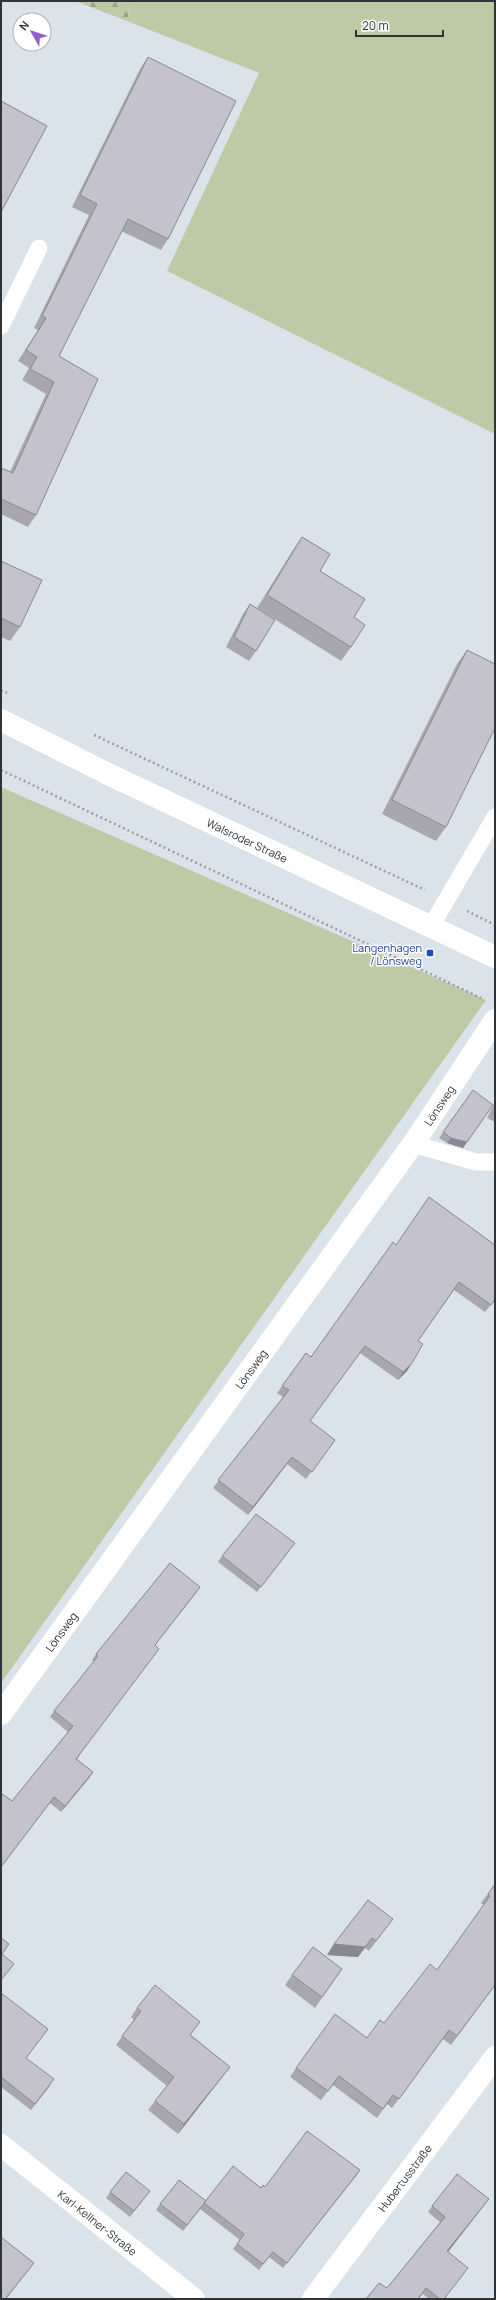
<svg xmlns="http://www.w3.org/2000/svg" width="496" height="2300" font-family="Manrope,sans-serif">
<defs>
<pattern id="forest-firs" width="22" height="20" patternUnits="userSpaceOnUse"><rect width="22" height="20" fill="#bdcaa5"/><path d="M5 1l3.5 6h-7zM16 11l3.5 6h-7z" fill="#9aa587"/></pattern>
</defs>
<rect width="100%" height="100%" fill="#dae2ea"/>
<!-- green -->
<path fill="#bdcaa5" d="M 131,1 L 495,1 L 495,434 L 167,271 L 259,73 L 127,21 Z
M 1,787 L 486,1000 L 1,1683 Z"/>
<!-- forest -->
<path fill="url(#forest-firs)" d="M 75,1 L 131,1 L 127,21 Z"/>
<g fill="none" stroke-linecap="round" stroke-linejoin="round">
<!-- path -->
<path stroke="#999fa5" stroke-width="2.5" stroke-dasharray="2 3" stroke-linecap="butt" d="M 1,690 L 7,693
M 94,735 L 425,890
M 1,770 L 481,998
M 467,911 L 495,925"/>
<!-- service -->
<path stroke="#fff" stroke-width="17" d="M 1,326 L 39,248
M 430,928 L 495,817
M 413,1144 L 476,1162 L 495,1162"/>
<!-- minor -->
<g stroke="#fff" stroke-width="22">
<path id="s1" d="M 1,1714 L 413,1144 L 495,1020"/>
<path id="s2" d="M 1,2145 L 194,2299"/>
<path id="s3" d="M 313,2299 L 495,2057"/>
</g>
<!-- tertiary -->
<path stroke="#fff" stroke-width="22" id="s4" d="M 1,720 L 106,773 L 495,957"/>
</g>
<!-- wall -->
<path fill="#a8a7b0" d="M 148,57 L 168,239 L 161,250 L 121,231 L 59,356 L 36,515 L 28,527 L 1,514 L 1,468 L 10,472 L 46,394 L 22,380 L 29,368 L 18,361 L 38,330 L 34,328 L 89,215 L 72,207 L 140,69 Z
M 302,537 L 320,571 L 354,617 L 351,647 L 341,661 L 257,608 L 293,550 Z
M 1,561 L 20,627 L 10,641 L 1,637 Z
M 250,604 L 256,651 L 249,661 L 226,647 L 243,614 Z
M 467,650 L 446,827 L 436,841 L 382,814 L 457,664 Z
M 473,1090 L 463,1148 L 447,1143 L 439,1138 Z
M 495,1102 L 495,1122 L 487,1118 Z
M 396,1245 L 495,1245 L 495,1302 L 494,1301 L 485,1312 L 454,1290 L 418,1341 L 412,1363 L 407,1371 L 398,1380 L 360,1353 L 310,1421 L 335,1440 L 306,1479 L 287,1464 L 248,1515 L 213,1488 L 283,1397 L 277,1393 L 306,1353 L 311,1357 Z
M 291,1548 L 257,1592 L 218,1562 L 222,1556 Z
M 196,1593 L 155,1645 L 77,1759 L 93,1772 L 89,1778 L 61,1812 L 50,1803 L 1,1867 L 1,1793 L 12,1801 L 68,1732 L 50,1717 L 54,1711 L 94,1662 L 92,1660 L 96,1654 Z
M 495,1884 L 495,1985 L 451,2045 L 443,2039 L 392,2108 L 387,2104 L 377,2118 L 333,2085 L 321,2100 L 290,2077 L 296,2068 L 367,2038 L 384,2023 L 437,1970 L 484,1905 L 481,1903 Z
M 385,1929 L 369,1951 L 365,1948 L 358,1957 L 327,1955 L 334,1944 Z
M 342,1969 L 315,2008 L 285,1985 L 292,1975 Z
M 1,1993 L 43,2036 L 26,2058 L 50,2086 L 31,2110 L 1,2087 Z
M 137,2008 L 191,2035 L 230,2067 L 223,2076 L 178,2134 L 148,2110 L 167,2086 L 116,2045 L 134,2020 L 131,2017 Z
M 360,2170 L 283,2268 L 269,2257 L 259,2270 L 233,2249 L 240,2240 L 200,2209 L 201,2208 L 183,2231 L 156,2210 L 160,2204 L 206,2201 L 265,2187 Z
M 110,2192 L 146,2196 L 130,2217 L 106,2198 Z
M 489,2199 L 448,2252 L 468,2268 L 444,2299 L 429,2299 L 423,2294 L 418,2299 L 366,2299 L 387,2288 L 440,2222 L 428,2212 L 432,2206 Z"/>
<!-- shaded-wall -->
<path fill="#888890" d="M 493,1105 L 463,1148 L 447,1143 L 451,1138 Z
M 412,1363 L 407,1371 L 398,1380 L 403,1372 Z
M 292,1457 L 287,1464 L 248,1515 L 253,1507 Z
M 200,1587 L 196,1593 L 150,1651 L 155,1645 Z
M 93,1772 L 89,1778 L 61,1812 L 65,1806 Z
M 372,1938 L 358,1957 L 327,1955 L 334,1944 Z
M 230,2067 L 223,2076 L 178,2134 L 184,2124 Z
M 360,2170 L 356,2176 L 283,2268 L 287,2263 Z
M 489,2199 L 485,2204 L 444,2257 L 447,2251 Z
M 34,2263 L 6,2299 L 5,2299 Z"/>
<!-- building -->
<path fill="#c3c2cd" stroke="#888890" d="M 148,57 L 236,101 L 168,239 L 128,219 L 59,356 L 98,379 L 36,515 L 1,499 L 1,468 L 13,473 L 54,382 L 30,369 L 37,357 L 26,350 L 46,318 L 42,316 L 97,204 L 80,195 Z
M 1,101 L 47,126 L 1,212 Z
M 302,537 L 330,554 L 320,571 L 365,599 L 354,617 L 365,625 L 351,647 L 267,595 Z
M 1,561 L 42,580 L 20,627 L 1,618 Z
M 250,604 L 275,620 L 256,651 L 234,637 Z
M 467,650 L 495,664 L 495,728 L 446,827 L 392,800 Z
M 473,1090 L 493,1105 L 467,1142 L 451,1138 L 443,1132 Z
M 429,1197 L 495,1245 L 495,1299 L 491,1305 L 459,1282 L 418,1341 L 423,1344 L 412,1363 L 403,1372 L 365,1346 L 310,1421 L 335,1440 L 312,1472 L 292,1457 L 253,1507 L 218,1480 L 289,1390 L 282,1386 L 306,1353 L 311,1357 L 393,1242 L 396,1245 Z
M 256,1514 L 295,1543 L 261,1587 L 222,1556 Z
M 170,1563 L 200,1587 L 155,1645 L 159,1649 L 76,1759 L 93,1772 L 65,1806 L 54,1797 L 1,1867 L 1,1793 L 12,1801 L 73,1726 L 54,1711 L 98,1656 L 96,1654 Z
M 495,1884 L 495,1985 L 457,2036 L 449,2030 L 399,2099 L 393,2095 L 383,2109 L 339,2076 L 328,2091 L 296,2068 L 335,2014 L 367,2038 L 380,2020 L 384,2023 L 430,1964 L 437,1970 L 490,1896 L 488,1894 Z
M 368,1900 L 393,1919 L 376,1941 L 372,1938 L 365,1947 L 334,1944 Z
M 1,1938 L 9,1944 L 2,1954 L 14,1964 L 1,1980 Z
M 313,1947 L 342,1969 L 322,1997 L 292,1975 Z
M 155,1985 L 200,2022 L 190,2035 L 230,2067 L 184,2124 L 155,2101 L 174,2077 L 122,2036 L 141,2011 L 137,2008 Z
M 1,1993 L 48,2029 L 26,2058 L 54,2079 L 35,2104 L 1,2077 Z
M 307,2131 L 360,2170 L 287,2263 L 273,2252 L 263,2264 L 237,2244 L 244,2234 L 204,2203 L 233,2166 L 261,2188 L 263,2185 L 265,2187 Z
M 126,2172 L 150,2191 L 134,2211 L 110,2192 Z
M 457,2174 L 489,2199 L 447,2251 L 468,2268 L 444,2299 L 440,2299 L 426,2288 L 418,2299 L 366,2299 L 379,2283 L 387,2288 L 445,2217 L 432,2206 Z
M 179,2180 L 206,2201 L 187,2225 L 160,2204 Z
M 1,2237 L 34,2263 L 5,2299 L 1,2299 Z"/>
<!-- markers -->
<rect fill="#1a4fb4" stroke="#fff" stroke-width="1.5" x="426" y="949" width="8" height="8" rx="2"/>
<g text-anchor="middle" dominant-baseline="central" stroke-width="3" stroke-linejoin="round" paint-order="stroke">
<!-- street labels -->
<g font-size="11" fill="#313437" stroke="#fff">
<text stroke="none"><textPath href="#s4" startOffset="274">Walsroder Straße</textPath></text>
<text stroke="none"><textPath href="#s1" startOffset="750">Lönsweg</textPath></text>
<text stroke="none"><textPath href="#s1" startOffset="426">Lönsweg</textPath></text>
<text stroke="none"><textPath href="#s1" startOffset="102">Lönsweg</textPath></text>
<text stroke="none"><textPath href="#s3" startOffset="152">Hubertusstraße</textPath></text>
<text stroke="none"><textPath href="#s2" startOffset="124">Karl-Kellner-Straße</textPath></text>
</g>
<!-- transit labels -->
<g font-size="11" fill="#164399" stroke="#fff" text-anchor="end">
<text x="422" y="947">Langenhagen<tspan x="422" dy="13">/ Lönsweg</tspan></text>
</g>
</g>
<!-- border -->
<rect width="496" height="2300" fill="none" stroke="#313437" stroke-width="4"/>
<!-- north arrow -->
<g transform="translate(32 32) rotate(309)"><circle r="19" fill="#ffffff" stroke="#adaeaf"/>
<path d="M0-3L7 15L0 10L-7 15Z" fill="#945cd4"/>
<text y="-6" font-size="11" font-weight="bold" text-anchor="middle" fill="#313437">N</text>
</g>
<!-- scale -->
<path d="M356 30v6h87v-6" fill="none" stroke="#313437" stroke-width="2"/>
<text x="362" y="30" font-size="12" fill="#313437" stroke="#ffffff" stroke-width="3" paint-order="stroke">20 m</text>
</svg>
